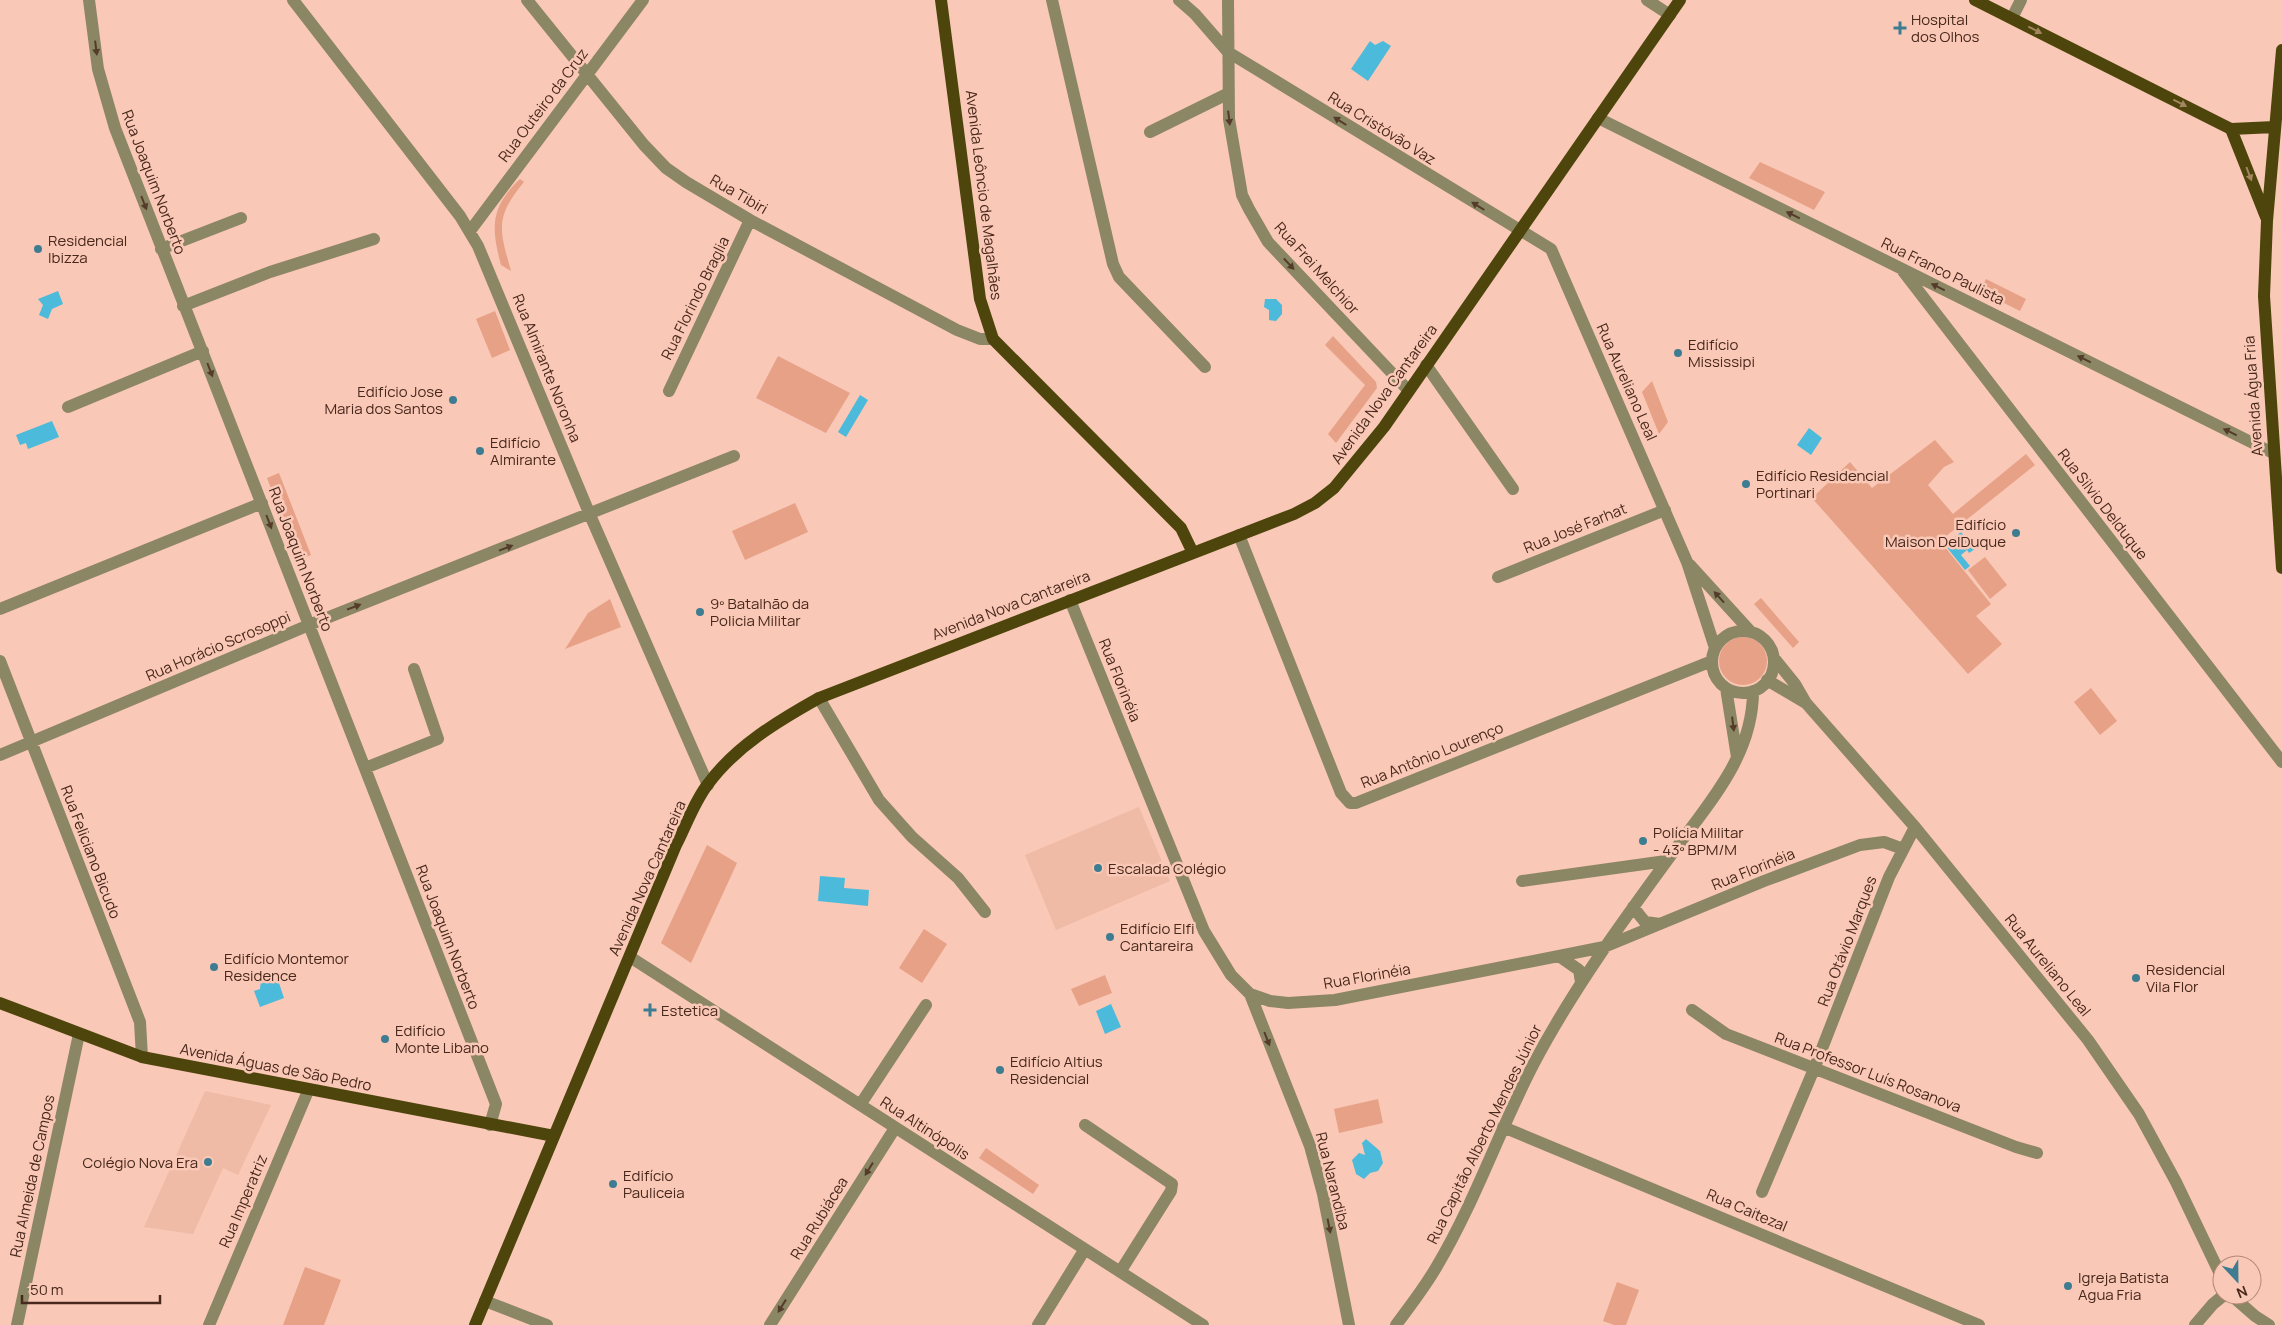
<svg xmlns="http://www.w3.org/2000/svg" width="2282" height="1325" font-family="Manrope,sans-serif">
<rect width="100%" height="100%" fill="#fac8b6"/>
<!-- built -->
<path fill="#efbaa6" d="M 1139,807 L 1170,881 L 1056,930 L 1025,855 Z
M 205,1091 L 271,1105 L 238,1175 L 223,1168 L 193,1234 L 144,1227 Z"/>
<!-- green -->
<path fill="#e6a187" d="M 1760,162 L 1825,192 L 1814,210 L 1749,178 Z
M 520,179 L 524,182 C 495,217 499,229 511,271 L 501,265 C 491,228 490,207 520,179 Z
M 1986,279 L 2026,299 L 2020,311 L 1980,291 Z
M 495,311 L 510,350 L 492,358 L 476,319 Z
M 1333,336 L 1376,382 L 1377,388 L 1336,443 L 1328,434 L 1365,385 L 1325,345 Z
M 778,356 L 850,393 L 826,433 L 756,398 Z
M 1652,381 L 1668,422 L 1659,434 L 1642,392 Z
M 1935,440 L 1954,462 L 1944,467 L 1928,485 L 1953,514 L 2026,454 L 2035,465 L 1940,541 L 1991,604 L 1976,616 L 2002,644 L 1968,674 L 1812,498 L 1850,462 L 1872,488 Z
M 279,473 L 311,555 L 298,560 L 267,478 Z
M 795,503 L 808,532 L 745,560 L 732,531 Z
M 1985,557 L 2007,585 L 1990,599 L 1968,570 Z
M 1761,598 L 1799,642 L 1793,648 L 1754,604 Z
M 610,599 L 621,627 L 565,649 L 588,613 Z
M1719 661a24 24 0 1 1 48 0a24 24 0 1 1-48 0Z
M 2091,688 L 2117,721 L 2100,735 L 2074,702 Z
M 707,845 L 737,863 L 691,963 L 661,943 Z
M 924,929 L 947,944 L 922,983 L 899,968 Z
M 1105,975 L 1112,993 L 1079,1006 L 1071,989 Z
M 1378,1099 L 1383,1123 L 1339,1133 L 1334,1109 Z
M 986,1148 L 1039,1185 L 1033,1194 L 979,1158 Z
M 305,1267 L 341,1280 L 324,1325 L 283,1325 Z
M 1617,1282 L 1639,1290 L 1626,1325 L 1614,1325 L 1603,1321 Z"/>
<!-- water -->
<path fill="#4bbadb" d="M 1370,41 L 1375,45 L 1383,41 L 1391,46 L 1368,81 L 1351,69 Z
M 58,291 L 63,304 L 52,309 L 48,319 L 39,315 L 43,305 L 38,299 Z
M 1265,299 L 1276,299 L 1282,305 L 1282,314 L 1276,321 L 1269,320 L 1269,310 L 1264,307 Z
M 860,395 L 868,400 L 846,437 L 838,432 Z
M 52,421 L 59,437 L 28,449 L 26,443 L 20,445 L 16,435 Z
M 1809,428 L 1822,438 L 1811,455 L 1797,445 Z
M 1961,532 L 1975,549 L 1969,553 L 1967,550 L 1961,555 L 1970,566 L 1965,570 L 1945,545 Z
M 820,876 L 845,878 L 844,888 L 869,890 L 868,906 L 818,901 Z
M 276,974 L 284,998 L 260,1007 L 254,991 L 260,989 L 261,980 Z
M 1111,1004 L 1121,1027 L 1105,1034 L 1096,1011 Z
M 1366,1139 L 1380,1151 L 1383,1163 L 1378,1171 L 1370,1173 L 1364,1179 L 1356,1174 L 1352,1160 L 1359,1153 L 1365,1155 L 1362,1143 Z"/>
<g fill="none" stroke-linecap="round" stroke-linejoin="round">
<!-- minor -->
<path stroke="#8b8664" stroke-width="12" d="M 89,0 L 98,69 L 115,128 L 496,1104 L 490,1125
M 293,0 L 460,216 L 478,246 L 590,515 L 708,785
M 527,0 L 644,145 L 666,168 L 686,182 L 750,220 L 957,330 L 980,339 L 993,339
M 1052,0 L 1113,264 L 1119,277 L 1205,367
M 1179,0 L 1195,14 L 1228,52 L 1551,249 L 1687,562 L 1715,648
M 1228,0 L 1229,119 L 1242,195 L 1249,209 L 1268,242 L 1408,390
M 1647,0 L 1670,15
M 2012,18 L 2021,0
M 1598,118 L 2273,453
M 1150,132 L 1227,94
M 470,231 L 643,0
M 161,249 L 241,218
M 1903,271 L 2282,762
M 183,306 L 270,272 L 374,239
M 1426,365 L 1513,489
M 669,391 L 750,220
M 68,407 L 203,351
M 1239,535 L 1341,793 L 1350,803 L 1356,803 L 1712,661
M 1690,565 L 1751,632
M 1498,577 L 1665,510
M 1070,600 L 1204,931 L 1231,975 L 1250,994 L 1270,1001 L 1288,1003 L 1335,1000 L 1604,947 L 1764,881 L 1860,845 L 1884,842 L 1903,849
M 0,609 L 262,503
M1712 662a31 31 0 1 1 62 0a31 31 0 1 1-62 0Z
M 1774,658 L 1795,684 L 1806,703 L 1915,827 L 2088,1040 L 2139,1114 L 2176,1182 L 2222,1278
M 0,661 L 140,1022 L 142,1057
M 1767,680 L 1806,703
M 1726,688 L 1737,757
M 819,698 L 879,800 L 912,837 L 958,878 L 985,912
M 0,755 L 309,625 L 734,456
M 365,768 L 438,739 L 414,669
M 1522,881 L 1666,861
M 1633,907 L 1645,922 L 1660,924
M 1559,956 L 1579,970 L 1581,982
M 630,957 L 1203,1325
M 1250,994 L 1310,1146 L 1323,1194 L 1349,1325
M 1692,1010 L 1726,1034 L 2016,1147 L 2037,1153
M 860,1105 L 926,1005
M 1085,1125 L 1172,1184 L 1171,1191 L 1120,1272
M 1503,1127 L 1979,1325
M 1762,1192 L 1814,1069 L 1889,877 L 1915,827
M 2231,1295 L 2255,1316 L 2269,1325
M 485,1301 L 547,1325
M 17,1325 L 79,1034
M 209,1325 L 308,1091
M 770,1325 L 895,1128
M 1038,1325 L 1085,1249
M 1396,1325 C 1410,1306 1425,1287 1437,1266 C 1475,1202 1499,1131 1533,1065 C 1574,987 1625,918 1677,847 C 1712,799 1753,754 1753,691
M 2195,1325 L 2213,1304 L 2224,1295"/>
<!-- major -->
<path stroke="#4d450b" stroke-width="12" d="M 941,0 L 980,299 L 993,339 L 1181,528 L 1193,553
M 1975,0 L 2231,129 L 2275,127
M 2282,50 L 2267,221 L 2264,296 L 2282,568
M 2231,129 L 2266,217
M 0,1003 L 142,1057 L 554,1136
M 475,1325 L 676,845 C 686,826 694,802 708,784 C 736,746 778,721 819,698 L 1294,514 L 1315,503 L 1334,488 L 1384,427 L 1680,0"/>
</g>
<!-- one-way arrows -->
<defs><path id="oneway-solid" d="M-6-.8H1V-3.2L6.5 0L1 3.2V.8H-6Z" transform="scale(1.25)"/></defs>
<g fill="#a48660">
<use href="#oneway-solid" transform="translate(2035 30) rotate(27)"/>
<use href="#oneway-solid" transform="translate(2180 103) rotate(27)"/>
<use href="#oneway-solid" transform="translate(2249 174) rotate(69)"/>
</g>
<g fill="#553b2a">
<use href="#oneway-solid" transform="translate(96 48) rotate(83)"/>
<use href="#oneway-solid" transform="translate(1229 118) rotate(83)"/>
<use href="#oneway-solid" transform="translate(1340 121) rotate(-148)"/>
<use href="#oneway-solid" transform="translate(144 203) rotate(69)"/>
<use href="#oneway-solid" transform="translate(1478 206) rotate(-148)"/>
<use href="#oneway-solid" transform="translate(1793 215) rotate(-154)"/>
<use href="#oneway-solid" transform="translate(1289 264) rotate(47)"/>
<use href="#oneway-solid" transform="translate(1938 287) rotate(-154)"/>
<use href="#oneway-solid" transform="translate(2084 359) rotate(-154)"/>
<use href="#oneway-solid" transform="translate(210 370) rotate(69)"/>
<use href="#oneway-solid" transform="translate(2230 432) rotate(-154)"/>
<use href="#oneway-solid" transform="translate(269 522) rotate(69)"/>
<use href="#oneway-solid" transform="translate(506 548) rotate(-21)"/>
<use href="#oneway-solid" transform="translate(1719 597) rotate(-132)"/>
<use href="#oneway-solid" transform="translate(354 607) rotate(-21)"/>
<use href="#oneway-solid" transform="translate(1733 724) rotate(83)"/>
<use href="#oneway-solid" transform="translate(1267 1039) rotate(69)"/>
<use href="#oneway-solid" transform="translate(869 1169) rotate(122)"/>
<use href="#oneway-solid" transform="translate(1329 1226) rotate(79)"/>
<use href="#oneway-solid" transform="translate(782 1306) rotate(122)"/>
</g>
<!-- markers -->
<g fill="#3d7c91" stroke="#fac8b6" stroke-width="2">
<path d="M1897.5 20.5h5v5h5v5h-5v5h-5v-5h-5v-5h5z"/>
<circle cx="38" cy="249" r="5"/>
<circle cx="1678" cy="353" r="5"/>
<circle cx="453" cy="400" r="5"/>
<circle cx="480" cy="451" r="5"/>
<circle cx="1746" cy="484" r="5"/>
<circle cx="2016" cy="533" r="5"/>
<circle cx="700" cy="612" r="5"/>
<circle cx="1643" cy="841" r="5"/>
<circle cx="1098" cy="868" r="5"/>
<circle cx="1110" cy="937" r="5"/>
<circle cx="214" cy="967" r="5"/>
<circle cx="2136" cy="978" r="5"/>
<path d="M647.5 1002.5h5v5h5v5h-5v5h-5v-5h-5v-5h5z"/>
<circle cx="385" cy="1039" r="5"/>
<circle cx="1000" cy="1070" r="5"/>
<circle cx="208" cy="1162" r="5"/>
<circle cx="613" cy="1184" r="5"/>
<circle cx="2068" cy="1286" r="5"/>
</g>
<g text-anchor="middle" dominant-baseline="central" stroke-width="5" stroke-linejoin="round" paint-order="stroke">
<!-- poi labels -->
<g font-size="15" fill="#48281c" stroke="#fac8b6" text-anchor="start">
<text x="1911" y="19">Hospital<tspan x="1911" dy="17">dos Olhos</tspan></text>
<text x="48" y="240">Residencial<tspan x="48" dy="17">Ibizza</tspan></text>
<text x="1688" y="344">Edifício<tspan x="1688" dy="17">Mississipi</tspan></text>
<text x="443" y="391" text-anchor="end">Edifício Jose<tspan x="443" dy="17">Maria dos Santos</tspan></text>
<text x="490" y="442">Edifício<tspan x="490" dy="17">Almirante</tspan></text>
<text x="1756" y="475">Edifício Residencial<tspan x="1756" dy="17">Portinari</tspan></text>
<text x="2006" y="524" text-anchor="end">Edifício<tspan x="2006" dy="17">Maison DelDuque</tspan></text>
<text x="710" y="603">9º Batalhão da<tspan x="710" dy="17">Policia Militar</tspan></text>
<text x="1653" y="832">Polícia Militar<tspan x="1653" dy="17">- 43º BPM/M</tspan></text>
<text x="1108" y="868">Escalada Colégio</text>
<text x="1120" y="928">Edifício Elfi<tspan x="1120" dy="17">Cantareira</tspan></text>
<text x="224" y="958">Edifício Montemor<tspan x="224" dy="17">Residence</tspan></text>
<text x="2146" y="969">Residencial<tspan x="2146" dy="17">Vila Flor</tspan></text>
<text x="661" y="1010">Estetica</text>
<text x="395" y="1030">Edifício<tspan x="395" dy="17">Monte Libano</tspan></text>
<text x="1010" y="1061">Edifício Altius<tspan x="1010" dy="17">Residencial</tspan></text>
<text x="198" y="1162" text-anchor="end">Colégio Nova Era</text>
<text x="623" y="1175">Edifício<tspan x="623" dy="17">Pauliceia</tspan></text>
<text x="2078" y="1277">Igreja Batista<tspan x="2078" dy="17">Agua Fria</tspan></text>
</g>
<!-- street labels -->
<g font-size="15" fill="#48281c" stroke="#fac8b6">
<text transform="translate(543 105) rotate(-53)">Rua Outeiro da Cruz</text>
<text transform="translate(1382 128) rotate(32)">Rua Cristóvão Vaz</text>
<text transform="translate(154 182) rotate(69)">Rua Joaquim Norberto</text>
<text transform="translate(739 194) rotate(30)">Rua Tibiri</text>
<text transform="translate(984 195) rotate(83)">Avenida Leôncio de Magalhães</text>
<text transform="translate(1317 268) rotate(48)">Rua Frei Melchior</text>
<text transform="translate(1943 271) rotate(26)">Rua Franco Paulista</text>
<text transform="translate(695 298) rotate(-64)">Rua Florindo Braglia</text>
<text transform="translate(547 368) rotate(68)">Rua Almirante Noronha</text>
<text transform="translate(1627 382) rotate(66)">Rua Aureliano Leal</text>
<text transform="translate(1384 394) rotate(-54)">Avenida Nova Cantareira</text>
<text transform="translate(2253 396) rotate(-94)">Avenida Água Fria</text>
<text transform="translate(2103 504) rotate(52)">Rua Silvio Delduque</text>
<text transform="translate(1575 528) rotate(-22)">Rua José Farhat</text>
<text transform="translate(301 559) rotate(69)">Rua Joaquim Norberto</text>
<text transform="translate(1011 605) rotate(-21)">Avenida Nova Cantareira</text>
<text transform="translate(218 646) rotate(-23)">Rua Horácio Scrosoppi</text>
<text transform="translate(1120 680) rotate(68)">Rua Florinéia</text>
<text transform="translate(1432 755) rotate(-22)">Rua Antônio Lourenço</text>
<text transform="translate(91 852) rotate(69)">Rua Feliciano Bicudo</text>
<text transform="translate(1753 869) rotate(-22)">Rua Florinéia</text>
<text transform="translate(647 878) rotate(-66)">Avenida Nova Cantareira</text>
<text transform="translate(448 937) rotate(69)">Rua Joaquim Norberto</text>
<text transform="translate(1847 941) rotate(-69)">Rua Otávio Marques</text>
<text transform="translate(2048 965) rotate(51)">Rua Aureliano Leal</text>
<text transform="translate(1367 976) rotate(-10)">Rua Florinéia</text>
<text transform="translate(276 1067) rotate(11)">Avenida Águas de São Pedro</text>
<text transform="translate(1868 1072) rotate(21)">Rua Professor Luís Rosanova</text>
<text transform="translate(925 1128) rotate(33)">Rua Altinópolis</text>
<text transform="translate(1484 1134) rotate(-64)">Rua Capitão Alberto Mendes Júnior</text>
<text transform="translate(32 1176) rotate(-78)">Rua Almeida de Campos</text>
<text transform="translate(1333 1181) rotate(76)">Rua Narandiba</text>
<text transform="translate(243 1201) rotate(-67)">Rua Imperatriz</text>
<text transform="translate(1747 1210) rotate(23)">Rua Caitezal</text>
<text transform="translate(819 1218) rotate(-58)">Rua Rubiácea</text>
</g>
</g>
<!-- north arrow -->
<g transform="translate(2237 1280) rotate(158)"><circle r="24" fill="#fac8b6" stroke="#b38878"/>
<path d="M0-4L9 19L0 12L-9 19Z" fill="#3d7c91"/>
<text y="-8" font-size="14" font-weight="bold" text-anchor="middle" fill="#48281c">N</text>
</g>
<!-- scale -->
<path d="M22 1295v8h138v-8" fill="none" stroke="#48281c" stroke-width="2.5"/>
<text x="30" y="1295" font-size="15" fill="#48281c" stroke="#fac8b6" stroke-width="4" paint-order="stroke">50 m</text>
</svg>
